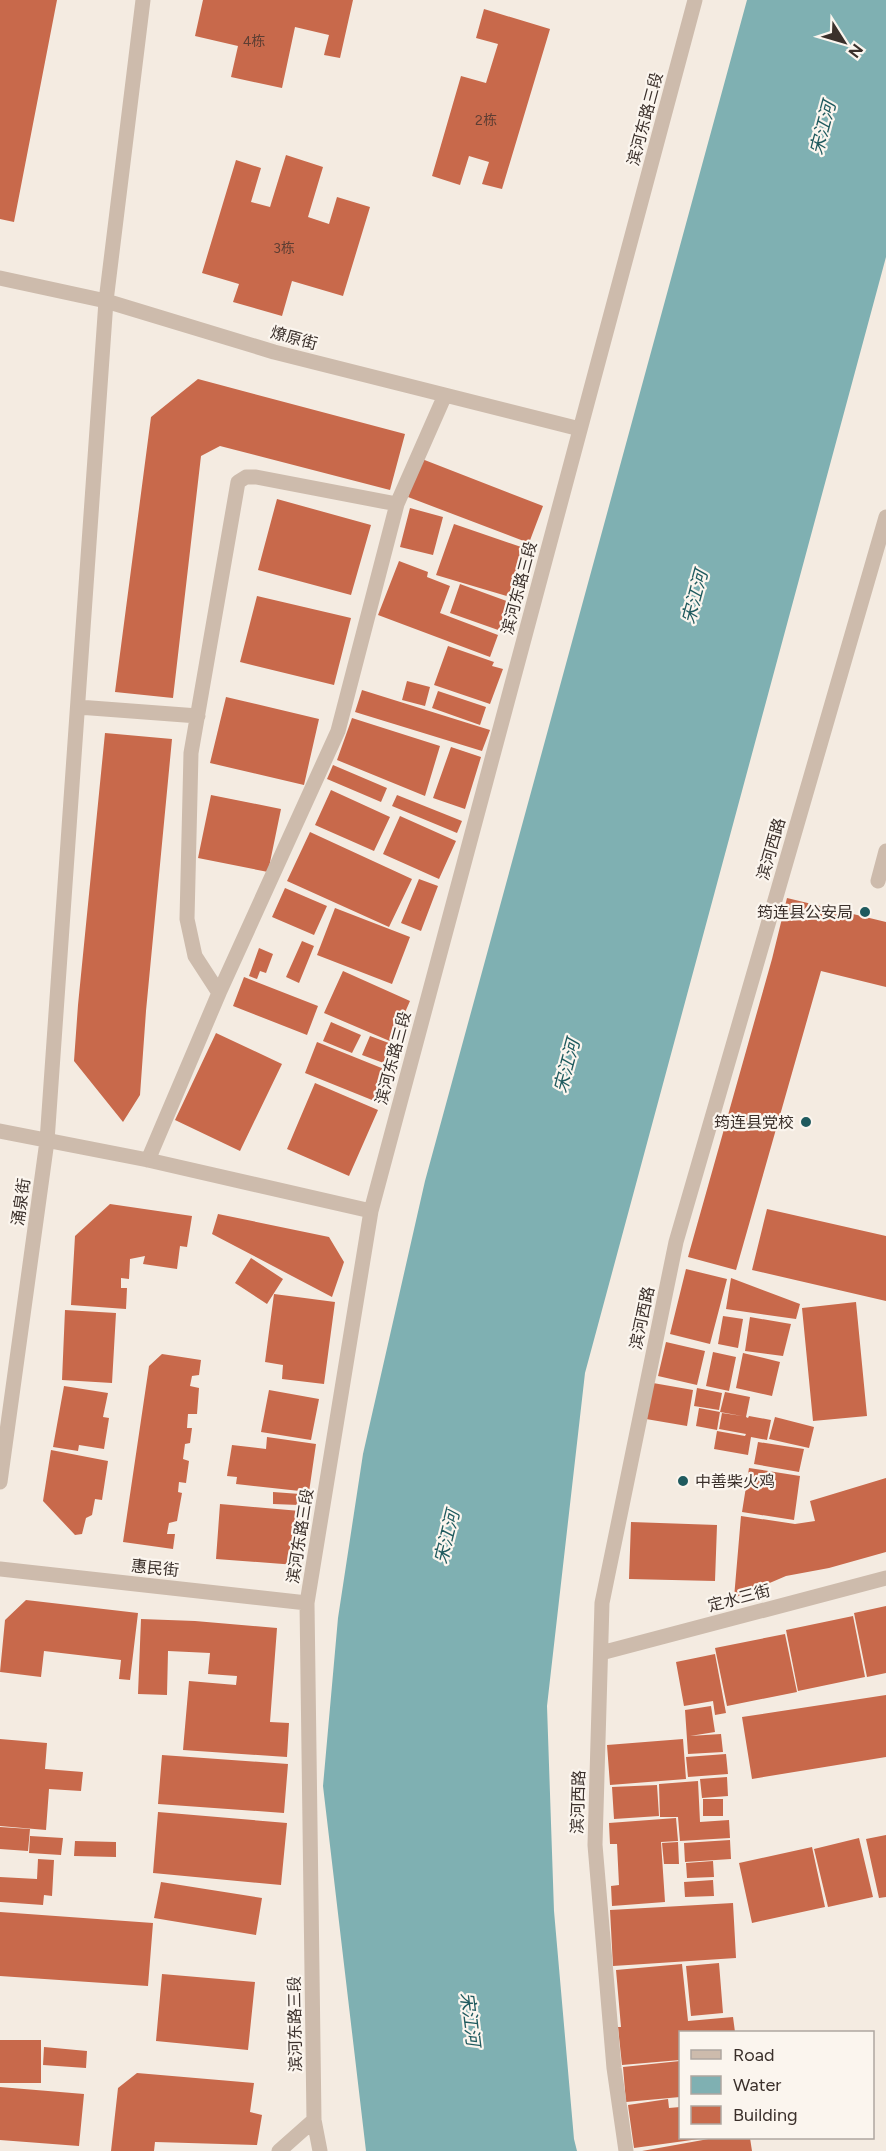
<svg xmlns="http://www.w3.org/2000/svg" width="886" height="2151" font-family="Figtree,'Noto Sans SC',sans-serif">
<rect width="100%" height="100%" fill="#f4ebe1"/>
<!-- water -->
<path fill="#7fb0b2" d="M 747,0 L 886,0 L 886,257 L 585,1373 L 547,1706 L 554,1911 L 574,2139 L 577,2151 L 366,2151 L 323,1786 L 338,1618 L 363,1454 L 425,1181 Z"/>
<!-- building -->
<path fill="#c8694b" d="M 0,0 L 57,0 L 14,222 L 0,219 Z
M 203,0 L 353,0 L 340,58 L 324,55 L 329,35 L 295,27 L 282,88 L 231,77 L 238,46 L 195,36 Z
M 484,9 L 550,29 L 502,189 L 482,184 L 489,162 L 469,156 L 460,185 L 432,176 L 461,76 L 486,83 L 498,44 L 476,38 Z
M 286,155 L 323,167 L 308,217 L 329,224 L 337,197 L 370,207 L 343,296 L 292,281 L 282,316 L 233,302 L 239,284 L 202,273 L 236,160 L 261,168 L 251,202 L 270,207 Z
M 198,379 L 405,434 L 390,490 L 220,446 L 201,456 L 173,698 L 115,692 L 151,417 Z
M 422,459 L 543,506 L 529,543 L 408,497 Z
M 277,499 L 371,525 L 351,595 L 258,570 Z
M 410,508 L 443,517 L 433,555 L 400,547 Z
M 454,524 L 527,549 L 510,597 L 436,575 Z
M 399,561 L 428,572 L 427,577 L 450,586 L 440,613 L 498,635 L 490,657 L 378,615 Z
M 460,584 L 512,603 L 501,631 L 450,613 Z
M 257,596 L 351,618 L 334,685 L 240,662 Z
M 448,646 L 494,662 L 492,666 L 503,669 L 490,704 L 434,685 Z
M 407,681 L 430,687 L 425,706 L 402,700 Z
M 362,690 L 490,730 L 482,751 L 355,712 Z
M 438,691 L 486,707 L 480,725 L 432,708 Z
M 226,697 L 319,719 L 304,785 L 210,763 Z
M 352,718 L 440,746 L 425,796 L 337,760 Z
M 105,733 L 172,739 L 146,1011 L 140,1095 L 123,1122 L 74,1061 L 78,1005 Z
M 451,747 L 481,757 L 465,809 L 433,798 Z
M 333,765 L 387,788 L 381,802 L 327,779 Z
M 331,790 L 390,817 L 374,851 L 315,825 Z
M 211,795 L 281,809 L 268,872 L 198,858 Z
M 397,795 L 462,821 L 457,833 L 392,806 Z
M 400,816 L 456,841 L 439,879 L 383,854 Z
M 310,832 L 412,879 L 389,927 L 287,881 Z
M 419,879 L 438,886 L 421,931 L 401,923 Z
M 285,888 L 327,906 L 314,935 L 272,917 Z
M 787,898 L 886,922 L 886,987 L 821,971 L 736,1270 L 688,1257 L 772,959 Z
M 335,908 L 410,937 L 392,984 L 317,955 Z
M 302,941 L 314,946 L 299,983 L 286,977 Z
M 259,948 L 273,954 L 266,973 L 260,971 L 257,979 L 249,976 Z
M 343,971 L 410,1001 L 392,1042 L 324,1013 Z
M 244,977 L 318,1006 L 307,1035 L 233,1006 Z
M 331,1022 L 361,1035 L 352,1053 L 323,1041 Z
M 216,1033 L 282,1064 L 240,1151 L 175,1120 Z
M 370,1036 L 397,1046 L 389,1065 L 362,1055 Z
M 317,1042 L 389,1071 L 377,1102 L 305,1073 Z
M 315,1083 L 378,1110 L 349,1176 L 287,1149 Z
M 110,1204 L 192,1216 L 187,1247 L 180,1246 L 177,1269 L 143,1264 L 145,1256 L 130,1259 L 129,1279 L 121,1278 L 121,1288 L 127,1288 L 126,1309 L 71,1305 L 75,1236 Z
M 767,1209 L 886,1236 L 886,1301 L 752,1270 Z
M 218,1214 L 329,1237 L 344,1262 L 332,1297 L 212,1234 Z
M 251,1258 L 283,1279 L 267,1304 L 235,1283 Z
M 686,1269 L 727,1279 L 710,1344 L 670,1334 Z
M 731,1278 L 800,1304 L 796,1319 L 726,1309 Z
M 274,1294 L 335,1302 L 324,1384 L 282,1379 L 283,1365 L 265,1362 Z
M 856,1302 L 867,1416 L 813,1421 L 802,1308 Z
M 65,1310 L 116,1313 L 112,1383 L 62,1380 Z
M 723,1316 L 743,1319 L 738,1348 L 718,1344 Z
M 750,1317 L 791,1324 L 783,1356 L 745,1351 Z
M 666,1342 L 705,1351 L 697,1385 L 658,1376 Z
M 713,1352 L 736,1357 L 729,1391 L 706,1386 Z
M 743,1353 L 780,1362 L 772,1396 L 736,1388 Z
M 162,1354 L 201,1360 L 199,1375 L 192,1376 L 190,1386 L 199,1388 L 197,1414 L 188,1414 L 187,1428 L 192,1428 L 190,1443 L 185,1444 L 183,1459 L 189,1461 L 186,1483 L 179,1482 L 178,1492 L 182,1493 L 177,1521 L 169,1523 L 167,1534 L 175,1534 L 173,1549 L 123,1542 L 149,1366 Z
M 653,1383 L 693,1390 L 687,1426 L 646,1419 Z
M 64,1386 L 108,1393 L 103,1417 L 109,1418 L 104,1449 L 79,1445 L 78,1451 L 53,1447 Z
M 697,1388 L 722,1393 L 719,1410 L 694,1406 Z
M 269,1390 L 319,1399 L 311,1440 L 261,1432 Z
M 725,1392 L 750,1397 L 746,1417 L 748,1418 L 749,1416 L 771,1420 L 767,1440 L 751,1437 L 748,1455 L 714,1449 L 717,1431 L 745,1436 L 746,1434 L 719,1429 L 722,1413 L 742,1416 L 720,1412 Z
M 699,1408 L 720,1412 L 717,1430 L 696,1426 Z
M 775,1417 L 814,1427 L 809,1448 L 769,1439 Z
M 267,1437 L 316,1444 L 309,1492 L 236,1484 L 237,1477 L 227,1476 L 232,1445 L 266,1449 Z
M 758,1442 L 804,1449 L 799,1472 L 754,1464 Z
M 51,1450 L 108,1461 L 102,1500 L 95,1499 L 92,1515 L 86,1518 L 82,1534 L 75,1535 L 43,1501 Z
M 749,1468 L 800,1476 L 794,1520 L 742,1512 Z
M 886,1478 L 886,1552 L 829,1568 L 786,1576 L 734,1598 L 741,1516 L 795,1524 L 815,1521 L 810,1501 Z
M 273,1492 L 300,1494 L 299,1505 L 273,1504 Z
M 220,1504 L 300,1511 L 296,1565 L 216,1559 Z
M 631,1522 L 717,1525 L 715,1581 L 629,1579 Z
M 26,1600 L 138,1613 L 130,1680 L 119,1679 L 121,1660 L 44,1651 L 41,1677 L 0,1672 L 5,1620 Z
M 886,1606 L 886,1673 L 867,1677 L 854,1613 Z
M 853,1616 L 865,1677 L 798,1691 L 786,1630 Z
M 141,1619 L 195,1621 L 277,1628 L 270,1722 L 289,1723 L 287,1757 L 183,1750 L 189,1681 L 236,1685 L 237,1676 L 208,1674 L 210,1653 L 168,1651 L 167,1695 L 138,1694 Z
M 785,1634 L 797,1692 L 727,1706 L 715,1648 Z
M 715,1654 L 726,1713 L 715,1715 L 713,1701 L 684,1706 L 676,1662 Z
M 886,1695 L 886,1757 L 752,1779 L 742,1717 Z
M 711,1706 L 715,1732 L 690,1736 L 721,1734 L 723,1752 L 688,1754 L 685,1710 Z
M 0,1739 L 47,1743 L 45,1769 L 83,1772 L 81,1791 L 49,1789 L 46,1830 L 0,1826 Z
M 683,1739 L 686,1779 L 610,1785 L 607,1745 Z
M 726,1754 L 728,1774 L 688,1777 L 686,1757 Z
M 162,1755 L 288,1764 L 284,1813 L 158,1804 Z
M 727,1777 L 728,1796 L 702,1798 L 700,1779 Z
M 698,1781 L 700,1822 L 729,1820 L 730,1838 L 680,1841 L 678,1817 L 660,1817 L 659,1784 Z
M 657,1785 L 659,1816 L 614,1819 L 612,1787 Z
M 703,1799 L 723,1799 L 723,1816 L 703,1816 Z
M 158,1812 L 287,1823 L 281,1885 L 153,1873 Z
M 676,1818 L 678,1841 L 661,1842 L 665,1902 L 612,1906 L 611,1886 L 619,1885 L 617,1844 L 610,1844 L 609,1823 Z
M 0,1827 L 30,1829 L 28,1851 L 0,1849 Z
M 886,1835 L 886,1897 L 879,1898 L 866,1839 Z
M 30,1836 L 63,1838 L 61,1855 L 29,1853 Z
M 859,1838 L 873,1897 L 828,1907 L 814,1849 Z
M 730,1840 L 731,1859 L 685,1862 L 684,1843 Z
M 75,1841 L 116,1842 L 116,1857 L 74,1856 Z
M 678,1842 L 679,1864 L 664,1864 L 662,1843 Z
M 812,1847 L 825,1907 L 752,1923 L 739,1863 Z
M 38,1859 L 54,1860 L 52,1896 L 44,1895 L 43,1905 L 0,1902 L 0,1877 L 37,1879 Z
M 713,1861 L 714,1877 L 687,1878 L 686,1863 Z
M 713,1880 L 714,1896 L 685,1897 L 684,1882 Z
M 161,1882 L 262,1898 L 256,1935 L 154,1918 Z
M 733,1903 L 736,1958 L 613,1966 L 610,1910 Z
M 0,1912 L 153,1923 L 148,1986 L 0,1976 Z
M 719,1963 L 723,2013 L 691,2016 L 686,1966 Z
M 682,1964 L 688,2021 L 733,2017 L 735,2032 L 680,2032 L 680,2060 L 622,2065 L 618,2027 L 621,2027 L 616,1970 Z
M 162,1974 L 255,1982 L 248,2050 L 156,2041 Z
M 0,2040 L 41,2040 L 41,2083 L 0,2083 Z
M 44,2047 L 87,2051 L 86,2068 L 43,2065 Z
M 680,2061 L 680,2097 L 626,2102 L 623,2067 Z
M 137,2073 L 254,2083 L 250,2112 L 262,2115 L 257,2145 L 155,2142 L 154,2151 L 111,2151 L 118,2088 Z
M 0,2087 L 84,2094 L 79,2146 L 0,2140 Z
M 668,2099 L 669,2108 L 680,2107 L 680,2138 L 699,2139 L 634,2148 L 628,2105 Z
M 714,2138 L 750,2138 L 752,2151 L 642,2151 Z"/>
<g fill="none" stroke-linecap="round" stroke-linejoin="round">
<!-- minor -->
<path stroke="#cdbbac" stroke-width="15" d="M 0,278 L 106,301 L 274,352 L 580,429
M 78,707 L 198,716
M 878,881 L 886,851
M 219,993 L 195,956 L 187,919 L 191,753 L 238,482 L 246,477 L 256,477 L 397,504
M 0,1131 L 148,1160 L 371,1211
M 148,1160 L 219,993 L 338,731 L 397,504 L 445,395
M 0,1482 L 47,1141 L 106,301 L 143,0
M 0,1569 L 307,1603
M 601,1653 L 886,1578
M 279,2151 L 314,2120
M 320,2151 L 314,2120 L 307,1603 L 371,1211 L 695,0
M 626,2151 L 614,2068 L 595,1845 L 602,1603 L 676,1242 L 886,517"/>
</g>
<!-- markers -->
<g fill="#1f5a5e" stroke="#fbf5ee" stroke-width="2">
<circle cx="865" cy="912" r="6"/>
<circle cx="806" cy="1122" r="6"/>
<circle cx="683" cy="1481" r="6"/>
</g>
<g text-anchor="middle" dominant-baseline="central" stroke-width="4.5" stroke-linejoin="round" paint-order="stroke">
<!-- number labels -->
<g font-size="14" fill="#5e3e33">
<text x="254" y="41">4栋</text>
<text x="486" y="120">2栋</text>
<text x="284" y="248">3栋</text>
</g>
<!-- street labels -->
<g font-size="16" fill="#3b302b" stroke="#fbf5ee">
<text transform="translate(645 119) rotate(-75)">滨河东路三段</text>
<text transform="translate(294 338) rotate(15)">燎原街</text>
<text transform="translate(519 588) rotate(-75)">滨河东路三段</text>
<text transform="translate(771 849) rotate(-74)">滨河西路</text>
<text transform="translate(393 1058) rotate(-75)">滨河东路三段</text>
<text transform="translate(21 1202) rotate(-82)">涌泉街</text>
<text transform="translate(642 1318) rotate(-78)">滨河西路</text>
<text transform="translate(300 1536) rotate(-81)">滨河东路三段</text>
<text transform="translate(155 1568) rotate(6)">惠民街</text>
<text transform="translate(739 1598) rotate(-15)">定水三街</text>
<text transform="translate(578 1802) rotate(-88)">滨河西路</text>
<text transform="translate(295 2024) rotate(-91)">滨河东路三段</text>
</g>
<!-- poi labels -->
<g font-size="16" fill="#3b302b" stroke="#fbf5ee" text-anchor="end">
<text x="853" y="912">筠连县公安局</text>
<text x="794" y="1122">筠连县党校</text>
<text x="695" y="1481" text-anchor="start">中善柴火鸡</text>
</g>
<!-- water labels -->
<g font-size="18" font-style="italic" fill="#1f5a5e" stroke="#fbf5ee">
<text transform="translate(823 128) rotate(-75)">宋江河</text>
<text transform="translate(695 597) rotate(-75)">宋江河</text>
<text transform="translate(567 1066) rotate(-75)">宋江河</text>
<text transform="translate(447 1537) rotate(-76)">宋江河</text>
<text transform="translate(470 2019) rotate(83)">宋江河</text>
</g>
</g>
<!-- legend -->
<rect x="679" y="2031" width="195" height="108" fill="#fbf5ee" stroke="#aea6a0" stroke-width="1.5"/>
<rect x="691" y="2050" width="30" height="9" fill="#cdbbac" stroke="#aea6a0" stroke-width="1.5"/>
<text x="733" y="2061" font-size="18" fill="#3b302b">Road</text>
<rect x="691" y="2076" width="30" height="18" fill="#7fb0b2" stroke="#aea6a0" stroke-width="1.5"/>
<text x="733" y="2091" font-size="18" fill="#3b302b">Water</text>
<rect x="691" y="2106" width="30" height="18" fill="#c8694b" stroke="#aea6a0" stroke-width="1.5"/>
<text x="733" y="2121" font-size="18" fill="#3b302b">Building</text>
<!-- north arrow -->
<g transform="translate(844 42) rotate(127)" stroke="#fbf5ee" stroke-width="4.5" paint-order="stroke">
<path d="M0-4.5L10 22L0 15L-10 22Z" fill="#3b302b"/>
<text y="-9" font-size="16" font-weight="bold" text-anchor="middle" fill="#3b302b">N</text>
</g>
</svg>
